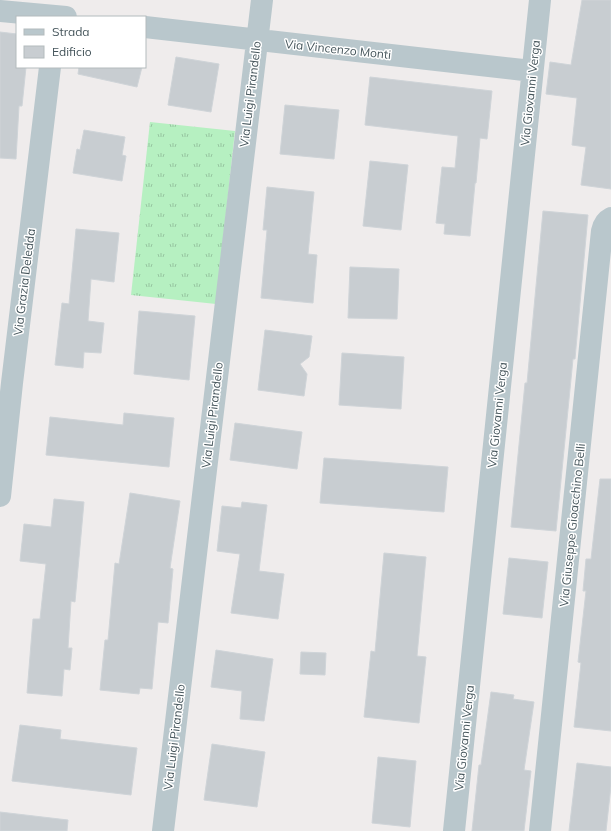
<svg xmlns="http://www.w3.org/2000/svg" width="611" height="831" font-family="Mulish,sans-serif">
<defs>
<pattern id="grass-tufts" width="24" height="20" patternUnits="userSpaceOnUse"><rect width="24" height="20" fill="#b6f0c1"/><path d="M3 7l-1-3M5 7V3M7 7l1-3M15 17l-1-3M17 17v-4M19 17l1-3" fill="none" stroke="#96c5a0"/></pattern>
</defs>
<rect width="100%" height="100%" fill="#efecec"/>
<!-- grass -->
<path fill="url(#grass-tufts)" d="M 150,122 L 235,131 L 216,304 L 131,295 Z"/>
<!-- building -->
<path fill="#c8cdd1" stroke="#cfd4d8" d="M 582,0 L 611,0 L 611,189 L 581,185 L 586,147 L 572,145 L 577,98 L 546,94 L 550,62 L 571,65 Z
M 0,32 L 17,34 L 17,67 L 26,67 L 22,106 L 19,106 L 16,159 L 0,158 Z
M 176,57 L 219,64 L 211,112 L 168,105 Z
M 79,67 L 142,67 L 137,87 L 78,74 Z
M 370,77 L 492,91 L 487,139 L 480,138 L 476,183 L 475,183 L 470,236 L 444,234 L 445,224 L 436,223 L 442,167 L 455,168 L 458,136 L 365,125 Z
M 285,105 L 339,110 L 334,159 L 280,154 Z
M 84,130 L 125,137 L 122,155 L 126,156 L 122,181 L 73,173 L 77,149 L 80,150 Z
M 370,161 L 408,165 L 401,230 L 363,226 Z
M 267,187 L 314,192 L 308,254 L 317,255 L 313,303 L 261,298 L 267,230 L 263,230 Z
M 543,211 L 588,215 L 575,359 L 573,359 L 556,531 L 511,527 L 525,383 L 527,383 Z
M 76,229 L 119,233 L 114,282 L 91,279 L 88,321 L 104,323 L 101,353 L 84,352 L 83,368 L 55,365 L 62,303 L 69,304 Z
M 350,267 L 399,269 L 397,319 L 348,318 Z
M 139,311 L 195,316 L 189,380 L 134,374 Z
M 265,330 L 312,336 L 309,357 L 300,364 L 307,374 L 304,396 L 258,390 Z
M 342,353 L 404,357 L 401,409 L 339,405 Z
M 124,413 L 174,418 L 169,467 L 46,455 L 50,417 L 123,425 Z
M 235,423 L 302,432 L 297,469 L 230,460 Z
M 324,458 L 448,467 L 444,512 L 320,503 Z
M 600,479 L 611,479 L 611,731 L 574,727 L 581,663 L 578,662 L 586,591 L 583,591 L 586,559 L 591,559 Z
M 130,493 L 180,501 L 170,568 L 173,569 L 168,623 L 158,622 L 152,689 L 140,688 L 139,694 L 100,690 L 105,640 L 108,640 L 115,563 L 119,564 Z
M 54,499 L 84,502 L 75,602 L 71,601 L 68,648 L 72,648 L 70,670 L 64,669 L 62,696 L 27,693 L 33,619 L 40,619 L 46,564 L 20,561 L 24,524 L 51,527 Z
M 242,502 L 267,505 L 259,571 L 284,574 L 278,619 L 231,613 L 240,554 L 217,551 L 222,506 L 241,508 Z
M 384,553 L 426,557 L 417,656 L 426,657 L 419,723 L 364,717 L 371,651 L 375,652 Z
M 509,558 L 548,562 L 542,618 L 503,614 Z
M 216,650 L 273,659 L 264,721 L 240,719 L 242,691 L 211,687 Z
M 301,652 L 326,653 L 325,675 L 300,674 Z
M 491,692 L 514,695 L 513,699 L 534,702 L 524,770 L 531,771 L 524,831 L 472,831 L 479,765 L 481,765 Z
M 20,725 L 61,730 L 60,739 L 137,748 L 131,795 L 12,781 Z
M 212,744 L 265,752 L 257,807 L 204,800 Z
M 378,757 L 416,761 L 410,827 L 372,823 Z
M 577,763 L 611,767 L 611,786 L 606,831 L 569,831 Z
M 0,812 L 68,820 L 67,831 L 0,831 Z"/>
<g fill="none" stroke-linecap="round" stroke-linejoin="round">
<!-- minor -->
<path stroke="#b9c7cc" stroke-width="22" d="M 0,11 L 66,17
M 145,27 L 532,71
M 0,496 L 12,383 L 50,67
M 163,831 L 262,0
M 454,831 L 540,0
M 540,831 L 602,231 C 603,226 605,221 611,218"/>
</g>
<g text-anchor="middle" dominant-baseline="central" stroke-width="3" stroke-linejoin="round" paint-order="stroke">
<!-- street labels -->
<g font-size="12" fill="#44545a" stroke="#fff">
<text transform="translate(338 49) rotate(6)">Via Vincenzo Monti</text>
<text transform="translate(530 93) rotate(-84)">Via Giovanni Verga</text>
<text transform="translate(250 94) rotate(-83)">Via Luigi Pirandello</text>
<text transform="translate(24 282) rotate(-83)">Via Grazia Deledda</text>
<text transform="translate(212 415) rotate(-83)">Via Luigi Pirandello</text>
<text transform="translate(497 415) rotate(-84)">Via Giovanni Verga</text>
<text transform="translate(572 525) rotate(-84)">Via Giuseppe Gioacchino Belli</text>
<text transform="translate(174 737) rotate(-83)">Via Luigi Pirandello</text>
<text transform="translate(464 738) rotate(-84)">Via Giovanni Verga</text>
</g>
</g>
<!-- legend -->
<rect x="16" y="16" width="130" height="52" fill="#ffffff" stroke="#b4bbbd"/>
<rect x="24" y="29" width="20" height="6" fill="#b9c7cc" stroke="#b4bbbd"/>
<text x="52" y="36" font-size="12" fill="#44545a">Strada</text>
<rect x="24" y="46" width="20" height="12" fill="#c8cdd1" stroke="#b4bbbd"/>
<text x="52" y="56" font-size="12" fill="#44545a">Edificio</text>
</svg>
